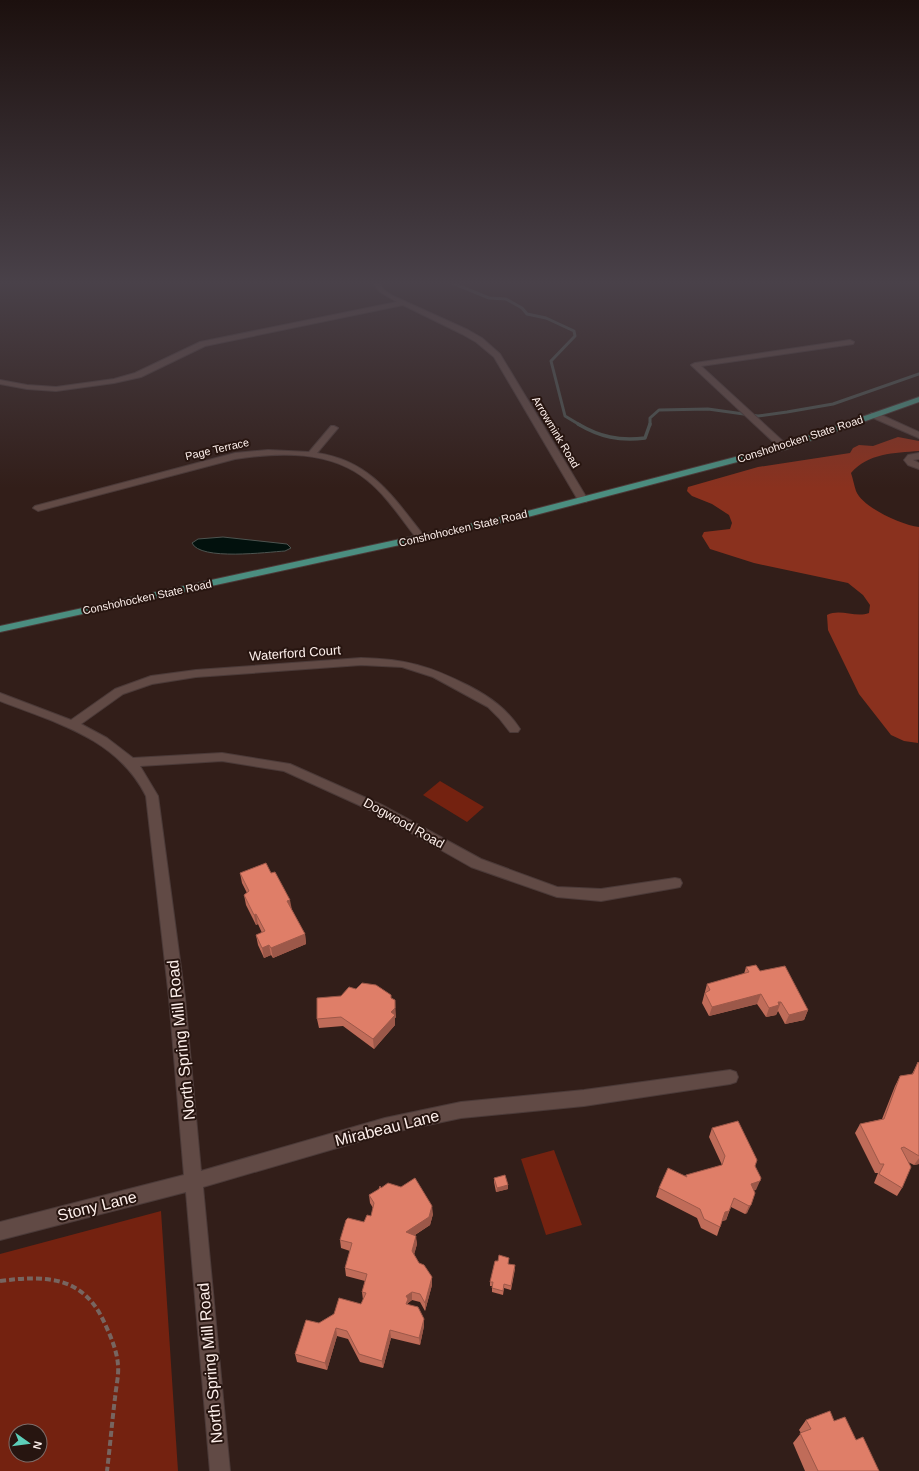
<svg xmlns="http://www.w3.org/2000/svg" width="919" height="1471" font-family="Arial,sans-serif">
<rect width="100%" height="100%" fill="#321e19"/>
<!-- green -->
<path fill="#742210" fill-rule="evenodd" d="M 440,781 L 484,807 L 467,822 L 423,795 Z
M 554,1150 L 582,1225 L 546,1235 L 521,1159 Z
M 161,1211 L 178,1471 L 0,1471 L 0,1254 ZM 16,1431 L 40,1431 L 40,1455 L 16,1455 Z"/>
<!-- forest -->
<path fill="#8a311e" d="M 898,437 L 919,441 L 919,451 C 894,453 868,453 851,473 C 853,479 854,485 856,491 C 863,508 902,525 919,527 L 918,743 L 904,741 L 891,735 L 859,694 L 828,630 L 827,615 C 840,608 855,618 869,613 L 870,605 L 863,595 L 848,583 L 754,563 L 710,549 L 702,536 L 704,532 L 730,529 L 732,523 L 729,515 L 712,504 L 692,496 L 687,491 L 688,487 L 758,467 L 850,453 L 853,448 L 859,445 L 873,446 Z"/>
<!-- water -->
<path fill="#02110d" stroke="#4d5450" d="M 223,537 L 287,544 L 291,548 L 285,551 C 268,552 200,561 192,543 L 198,539 Z"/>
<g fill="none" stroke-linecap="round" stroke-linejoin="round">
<!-- stream-far1 -->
<path stroke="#4d5450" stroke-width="3" d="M 450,282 L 489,298 L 506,299 L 522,308 L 527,314 L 546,318 L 574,331 L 575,336 L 551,361 L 565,416 L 580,425
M 650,425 L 650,418 L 659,410 L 708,409 L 758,416 L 787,412 L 833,404 L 919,374"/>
<!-- stream -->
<path stroke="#4d5450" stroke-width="3.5" d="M 578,424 C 600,437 619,441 645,438 L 650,424"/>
<defs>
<path id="minor" d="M 372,282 L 379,282 L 384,290 L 393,296 L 468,330 L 482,338 L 500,354 L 588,500 L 586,502 L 580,502 L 578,500 L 494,357 L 476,342 L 462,334 L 403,305 L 205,346 L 141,377 L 114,383 L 56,391 L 27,389 L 0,384 L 0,380 L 27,385 L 56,387 L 114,379 L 135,373 L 200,342 L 397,302 L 380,292 Z
M 850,340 L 854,342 L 853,344 L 701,366 L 787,445 L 788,447 L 784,450 L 781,449 L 691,365 L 695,363 Z
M 871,413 L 877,413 L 919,432 L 919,438 L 871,417 Z
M 331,426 L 334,426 L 338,428 L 317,453 C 371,461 393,497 424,536 L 426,538 L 424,540 L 418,540 C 402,520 387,496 367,480 C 330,450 279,452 235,459 L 38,511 L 33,508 L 35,506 L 235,453 L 268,450 L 309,452 Z
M 919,453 L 919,459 L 913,460 L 919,463 L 919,469 L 908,465 L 904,460 L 908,455 Z
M 361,658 C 406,659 430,666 469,686 C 490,697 507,709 520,729 L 518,732 L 510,732 L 499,718 L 488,707 L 433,677 L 402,667 L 361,665 L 196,677 L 152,684 L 123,694 L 81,724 L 107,738 L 133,758 L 222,753 L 290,764 L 382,805 L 481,859 L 557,887 L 601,889 L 675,878 L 680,879 L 682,883 L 680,887 L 675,888 L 601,901 L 557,897 L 471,867 L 372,811 L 284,771 L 222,761 L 140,766 L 158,796 L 185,998 L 201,1171 L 385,1118 L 461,1102 L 584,1090 L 730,1070 L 736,1072 L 738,1077 L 736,1082 L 730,1084 L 584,1106 L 461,1118 L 385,1134 L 203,1187 L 230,1471 L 210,1471 L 186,1192 L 0,1240 L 0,1222 L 184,1175 L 169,998 L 146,796 C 117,738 56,723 0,701 L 0,693 L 71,720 L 115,689 L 151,676 L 196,670 Z"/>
<path id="major" d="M 919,397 L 919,402 L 787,449 L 524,518 L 0,632 L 0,626 L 520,513 L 781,445 Z"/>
</defs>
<!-- minor casing -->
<use href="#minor" stroke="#4b3a38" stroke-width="2"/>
<!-- major casing -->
<use href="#major" stroke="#4b3a38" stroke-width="2"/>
<!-- path -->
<path stroke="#776560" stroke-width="4" stroke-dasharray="6 3" stroke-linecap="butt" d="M 0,1281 C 47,1275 84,1276 105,1324 C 111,1337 117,1351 118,1365 C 119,1375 116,1387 115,1398 C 112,1422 110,1447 107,1471"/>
<!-- minor -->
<use href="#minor" fill="#614a45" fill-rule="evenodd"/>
<!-- major -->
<use href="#major" fill="#4b8e80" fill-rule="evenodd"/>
</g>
<!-- wall -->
<path fill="#c06c59" d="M 240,873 L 292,910 L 305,934 L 306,944 L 273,958 L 271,955 L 264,958 L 258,945 L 256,935 L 262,933 L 258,924 L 256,925 L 246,905 L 244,895 L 247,893 L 242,883 Z
M 746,967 L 760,971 L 808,1010 L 804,1020 L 785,1024 L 778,1011 L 776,1015 L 766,1017 L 757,1004 L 709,1016 L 702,1003 L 707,984 L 744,974 Z
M 317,998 L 396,1017 L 395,1018 L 395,1025 L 374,1049 L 343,1026 L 319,1028 L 317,1019 Z
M 918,1062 L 919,1063 L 919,1164 L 914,1165 L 908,1162 L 902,1188 L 897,1196 L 874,1183 L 878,1173 L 875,1173 L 855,1133 L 860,1124 L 882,1119 L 895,1086 L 900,1076 L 912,1074 Z
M 712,1128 L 755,1166 L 756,1190 L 754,1190 L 747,1213 L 745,1214 L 731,1207 L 726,1220 L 722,1221 L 717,1236 L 701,1228 L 697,1218 L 656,1197 L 659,1188 L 685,1176 L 686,1175 L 722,1165 L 709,1137 Z
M 494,1178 L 508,1189 L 496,1192 L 494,1182 Z
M 381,1188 L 433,1214 L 430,1225 L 415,1235 L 417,1244 L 414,1254 L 419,1263 L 432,1277 L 432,1285 L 425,1311 L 420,1302 L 412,1300 L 408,1303 L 408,1305 L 424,1319 L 424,1326 L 420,1345 L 391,1338 L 383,1368 L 360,1362 L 348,1339 L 337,1336 L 327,1370 L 297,1362 L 295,1354 L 319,1323 L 334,1314 L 361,1304 L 363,1300 L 362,1292 L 365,1281 L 346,1276 L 345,1268 L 350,1251 L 341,1248 L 340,1240 L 364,1222 L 371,1216 L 373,1208 L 370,1203 L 369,1195 Z
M 498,1261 L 509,1264 L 515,1269 L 511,1290 L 504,1288 L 503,1295 L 492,1292 L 492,1286 L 490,1286 L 490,1282 Z
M 806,1420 L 834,1421 L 856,1440 L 879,1471 L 805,1471 L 793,1443 L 801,1433 L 799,1430 Z"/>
<!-- shaded-wall -->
<path fill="#9c5849" d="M 290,900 L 292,910 L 288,911 L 287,901 Z
M 256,914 L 258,924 L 256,925 L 254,915 Z
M 305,934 L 306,944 L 273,958 L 271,948 Z
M 269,945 L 271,955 L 264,958 L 262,948 Z
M 761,994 L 757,1004 L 709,1016 L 712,1007 Z
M 395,1000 L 396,1017 L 395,1018 L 395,1025 L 374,1049 L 373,1039 Z
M 778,1002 L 781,1002 L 776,1015 L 766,1017 L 769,1008 Z
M 808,1010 L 804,1020 L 785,1024 L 789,1015 Z
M 919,1158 L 919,1164 L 914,1165 Z
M 760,1181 L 756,1190 L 748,1192 L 751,1184 Z
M 508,1185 L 508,1189 L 496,1192 L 497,1188 Z
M 751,1205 L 747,1213 L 745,1214 L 749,1206 Z
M 432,1206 L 433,1214 L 430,1225 L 407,1240 L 406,1232 Z
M 729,1211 L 726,1220 L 722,1221 L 725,1212 Z
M 416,1236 L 417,1244 L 413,1259 L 412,1251 Z
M 432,1277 L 432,1285 L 425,1311 L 425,1303 Z
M 412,1292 L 412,1300 L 408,1303 L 408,1307 L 407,1312 L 406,1296 Z
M 424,1319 L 424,1326 L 420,1345 L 419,1338 Z
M 336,1328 L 337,1336 L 327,1370 L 325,1363 Z
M 390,1330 L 391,1338 L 383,1368 L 382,1361 Z"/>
<!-- building -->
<path fill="#df7e68" stroke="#9c5849" d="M 266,863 L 271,873 L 275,872 L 290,900 L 287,901 L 305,934 L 271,948 L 269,945 L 262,948 L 256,935 L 265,931 L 256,914 L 254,915 L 244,895 L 249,891 L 240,873 Z
M 756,965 L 760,971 L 785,966 L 808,1010 L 789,1015 L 781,1002 L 778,1002 L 779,1005 L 769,1008 L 761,994 L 712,1007 L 705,993 L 710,990 L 707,984 L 749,972 L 746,967 Z
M 362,983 L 376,985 L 391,995 L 391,998 L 395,1000 L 395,1008 L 391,1012 L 395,1015 L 373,1039 L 341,1017 L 317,1019 L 317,998 L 341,996 L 349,987 L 356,989 Z
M 918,1062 L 919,1063 L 919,1156 L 904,1147 L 901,1148 L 911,1167 L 902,1188 L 879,1174 L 884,1164 L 880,1164 L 860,1124 L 884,1119 L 900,1076 L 913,1074 Z
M 738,1121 L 757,1160 L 755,1166 L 761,1178 L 760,1181 L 751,1184 L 755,1193 L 751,1205 L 749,1206 L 734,1198 L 729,1211 L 725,1212 L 720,1227 L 704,1219 L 700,1209 L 659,1188 L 668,1168 L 687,1177 L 686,1175 L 722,1165 L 725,1156 L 712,1128 Z
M 505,1175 L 508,1185 L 497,1188 L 494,1178 Z
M 415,1178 L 432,1206 L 429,1217 L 406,1232 L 416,1236 L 412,1251 L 419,1263 L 424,1265 L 432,1277 L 425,1303 L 420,1294 L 412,1292 L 406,1296 L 408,1299 L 406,1304 L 418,1307 L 424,1319 L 419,1338 L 390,1330 L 382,1361 L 359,1354 L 347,1331 L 336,1328 L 325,1363 L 295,1354 L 306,1320 L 319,1323 L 334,1314 L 339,1298 L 361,1304 L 366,1293 L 362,1292 L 367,1274 L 345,1268 L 352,1243 L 340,1240 L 346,1220 L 348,1218 L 364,1222 L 367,1215 L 371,1216 L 374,1203 L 369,1195 L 379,1189 L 380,1186 L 381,1188 L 388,1183 L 401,1187 Z
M 499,1255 L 509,1258 L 508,1264 L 515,1265 L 511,1286 L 504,1284 L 503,1291 L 492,1288 L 493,1282 L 490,1282 L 495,1261 L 498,1261 Z
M 830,1411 L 834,1421 L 845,1417 L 856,1440 L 863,1437 L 879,1471 L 818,1471 L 800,1433 L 811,1429 L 806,1420 Z"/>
<!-- sky -->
<linearGradient id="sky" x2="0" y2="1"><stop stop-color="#1c100e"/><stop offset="0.58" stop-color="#494149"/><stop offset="1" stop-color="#494149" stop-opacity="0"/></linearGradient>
<rect width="919" height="488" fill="url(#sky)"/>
<g text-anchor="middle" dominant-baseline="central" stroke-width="4" stroke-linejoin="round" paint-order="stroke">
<!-- far-street labels -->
<g font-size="11" fill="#fdefeb" stroke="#271510">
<text transform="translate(556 432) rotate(59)">Arrowmink Road</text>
<text transform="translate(800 439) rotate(-18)">Conshohocken State Road</text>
<text transform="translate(217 449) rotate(-13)">Page Terrace</text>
<text transform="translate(463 528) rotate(-13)">Conshohocken State Road</text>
<text transform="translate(147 597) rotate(-12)">Conshohocken State Road</text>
</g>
<!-- street labels -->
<g font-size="13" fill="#fdefeb" stroke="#271510">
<text transform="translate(295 653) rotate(-4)">Waterford Court</text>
<text transform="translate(404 823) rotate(29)">Dogwood Road</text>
</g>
<!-- near-street labels -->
<g font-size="16" fill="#fdefeb" stroke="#271510">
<text transform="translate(181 1040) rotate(-96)">North Spring Mill Road</text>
<text transform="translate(387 1128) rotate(-14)">Mirabeau Lane</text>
<text transform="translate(97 1206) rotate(-14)">Stony Lane</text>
<text transform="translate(210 1363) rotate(-95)">North Spring Mill Road</text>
</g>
</g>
<!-- north arrow -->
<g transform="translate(28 1443) rotate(104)"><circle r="19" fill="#271510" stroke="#7d6c68"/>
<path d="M0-3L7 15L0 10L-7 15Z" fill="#5dceb9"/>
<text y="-6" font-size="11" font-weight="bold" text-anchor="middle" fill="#fdefeb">N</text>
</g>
</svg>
